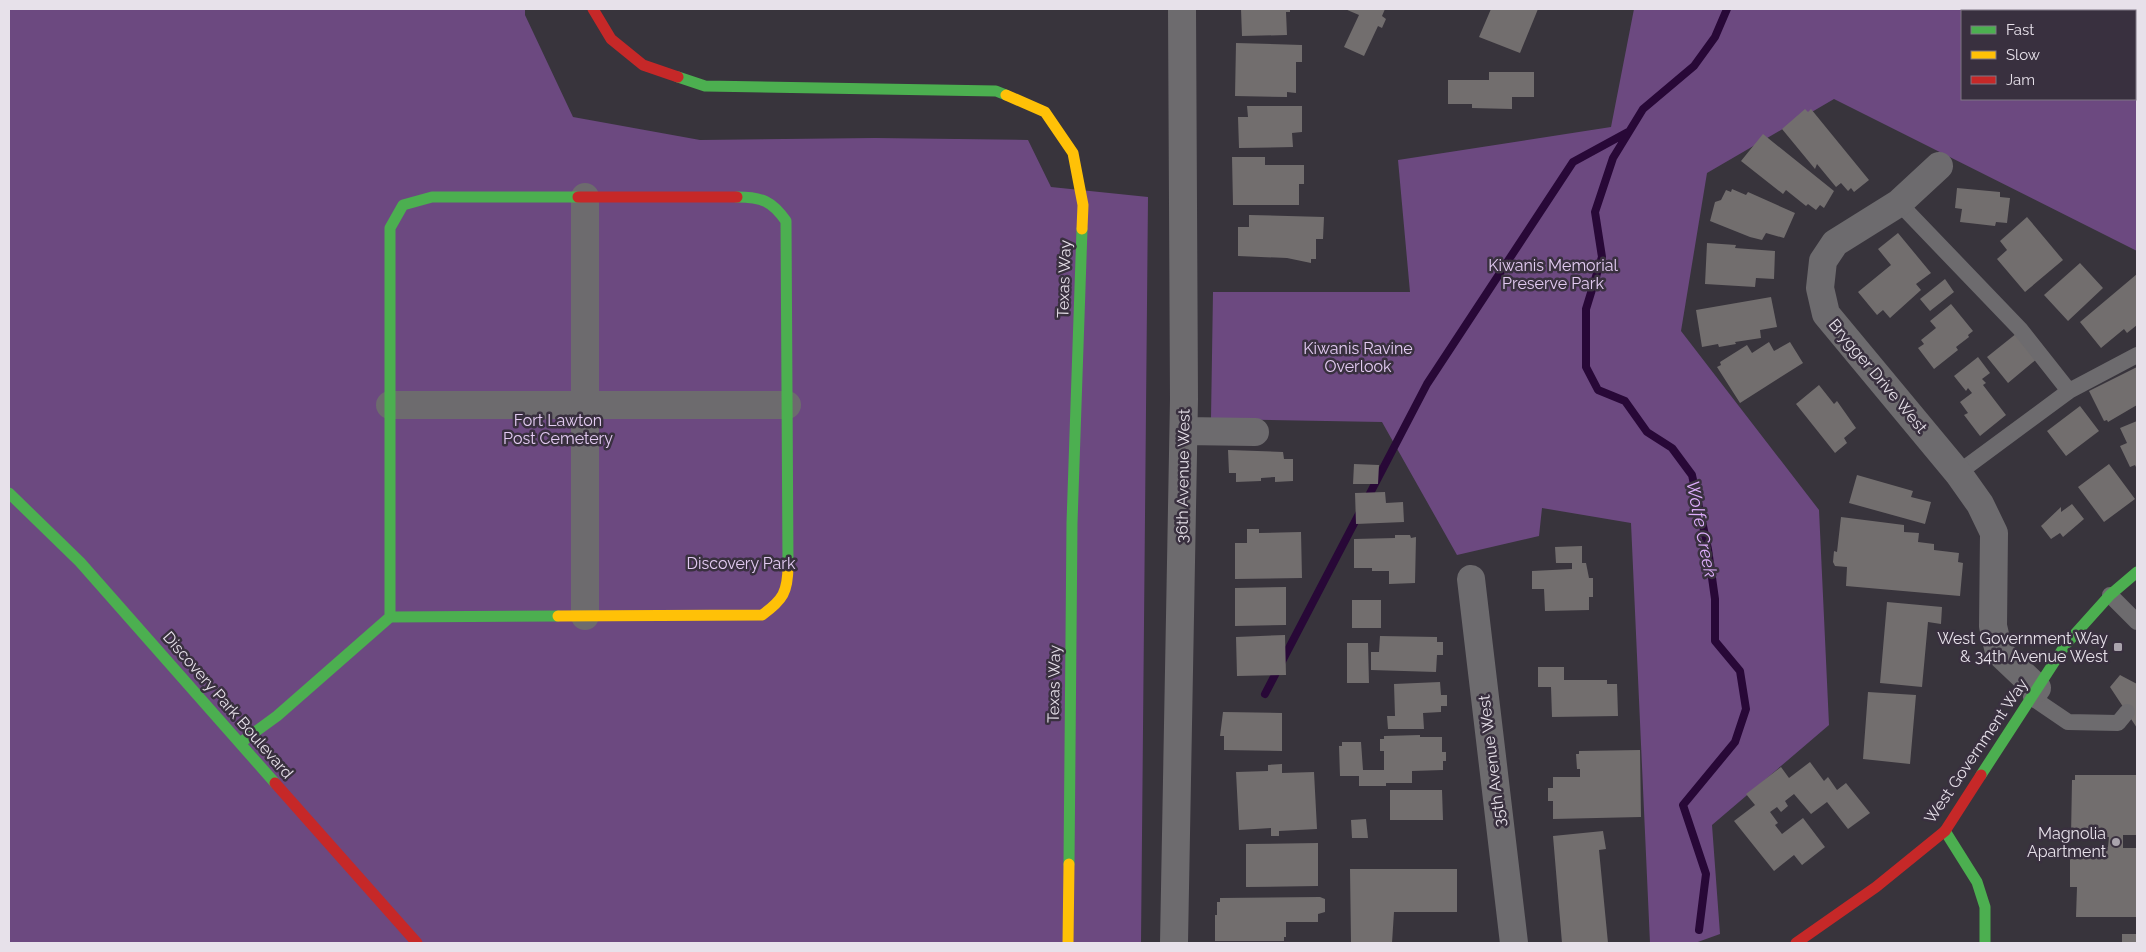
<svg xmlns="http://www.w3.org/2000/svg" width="2146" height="952" font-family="Raleway,sans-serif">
<rect width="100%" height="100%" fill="#38343c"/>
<!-- green -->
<path fill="#6c4980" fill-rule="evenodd" d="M 9,9 L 525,9 L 525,15 L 573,117 L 700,140 L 875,138 L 1028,140 L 1051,187 L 1148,197 L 1141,943 L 9,943 Z
M 1634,9 L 2137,9 L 2137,251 L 1834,99 L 1707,173 L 1681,331 L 1819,510 L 1829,725 L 1712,825 L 1720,934 L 1695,943 L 1650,943 L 1631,523 L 1542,508 L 1539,536 L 1457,555 L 1382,422 L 1211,419 L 1213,292 L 1410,292 L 1398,160 L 1611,127 ZM 1962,11 L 2135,11 L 2135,99 L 1962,99 Z"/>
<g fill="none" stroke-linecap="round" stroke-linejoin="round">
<!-- stream -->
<path stroke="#280837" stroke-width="8" d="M 2122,9 L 2124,11
M 2135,26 L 2137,30
M 1366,501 L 1427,384 L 1573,162 L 1628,132
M 1265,694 L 1360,512
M 1699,930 L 1706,874 L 1683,805 L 1735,742 L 1746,709 L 1740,671 L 1715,641 L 1715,599 L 1708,549 L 1692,475 L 1672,448 L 1647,432 L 1625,401 L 1598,390 L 1586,367 L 1586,309 L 1602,257 L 1595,212 L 1613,158 L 1643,109 L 1694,66 L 1715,37 L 1727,9"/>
</g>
<!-- building -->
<path fill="#726e6e" d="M 1241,9 L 1290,9 L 1290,12 L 1286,12 L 1287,35 L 1242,36 Z
M 1345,9 L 1385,9 L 1382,16 L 1386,19 L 1382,28 L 1378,26 L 1364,56 L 1344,47 L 1359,15 Z
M 1491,9 L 1538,9 L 1520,53 L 1479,37 Z
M 1236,43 L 1302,45 L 1302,62 L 1296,62 L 1296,93 L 1287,92 L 1287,97 L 1235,96 Z
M 1489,72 L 1534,72 L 1534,97 L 1512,97 L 1512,109 L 1472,108 L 1472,104 L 1448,104 L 1448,80 L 1489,80 Z
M 1247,106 L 1302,106 L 1302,132 L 1292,133 L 1293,147 L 1239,148 L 1238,117 L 1248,117 Z
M 1805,109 L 1808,112 L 1811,109 L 1869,180 L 1854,192 L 1851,188 L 1848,191 L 1841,183 L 1836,187 L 1817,164 L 1815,169 L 1782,129 Z
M 1763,134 L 1834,191 L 1824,208 L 1820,205 L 1816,210 L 1808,204 L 1806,206 L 1786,190 L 1783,194 L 1741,161 Z
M 1232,157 L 1265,157 L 1265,165 L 1304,165 L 1304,184 L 1299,184 L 1299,205 L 1233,205 Z
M 1957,188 L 2000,192 L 2000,197 L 2010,198 L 2007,223 L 1996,222 L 1995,226 L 1960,222 L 1962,209 L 1955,208 Z
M 1732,189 L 1746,195 L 1748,192 L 1795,213 L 1784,238 L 1766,233 L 1762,240 L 1750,237 L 1710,221 L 1715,202 L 1721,200 L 1726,190 L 1731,192 Z
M 1249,215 L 1324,217 L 1323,239 L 1316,239 L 1316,259 L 1311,259 L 1311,263 L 1287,258 L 1238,256 L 1238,227 L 1249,227 Z
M 2027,217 L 2063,260 L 2025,292 L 1997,259 L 2007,250 L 2000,241 Z
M 1898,233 L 1931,273 L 1916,284 L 1921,290 L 1890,318 L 1883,310 L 1877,315 L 1858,292 L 1891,265 L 1878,249 Z
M 1707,243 L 1736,245 L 1735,248 L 1775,251 L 1774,279 L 1756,278 L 1755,287 L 1705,284 Z
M 2080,263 L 2103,288 L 2068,321 L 2044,295 Z
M 2137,274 L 2137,325 L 2127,333 L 2124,329 L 2101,348 L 2080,322 Z
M 1945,279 L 1954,292 L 1930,311 L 1920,299 Z
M 1771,297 L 1777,327 L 1760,330 L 1761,338 L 1735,342 L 1736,344 L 1719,347 L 1718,344 L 1702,347 L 1696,310 Z
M 1951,304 L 1973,331 L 1968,335 L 1969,337 L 1956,347 L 1958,350 L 1934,369 L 1918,348 L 1924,344 L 1921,340 L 1936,328 L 1930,321 Z
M 2017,333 L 2038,358 L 2008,383 L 1987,357 Z
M 1769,342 L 1774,351 L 1790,342 L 1803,363 L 1740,403 L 1717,367 L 1721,365 L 1720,362 L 1747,345 L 1752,353 Z
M 1978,357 L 1990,373 L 1982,379 L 1986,383 L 1983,385 L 2006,415 L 1980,436 L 1964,415 L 1968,413 L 1960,402 L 1972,393 L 1968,388 L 1966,391 L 1954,376 Z
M 2137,367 L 2137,405 L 2108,422 L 2107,420 L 2104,421 L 2089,391 Z
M 1819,385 L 1834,404 L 1837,401 L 1856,428 L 1844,438 L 1847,443 L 1835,453 L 1796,404 Z
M 2080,406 L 2099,431 L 2066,456 L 2047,431 Z
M 2137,421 L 2137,469 L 2135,465 L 2130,467 L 2120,446 L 2127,443 L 2120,428 Z
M 1228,450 L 1283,452 L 1284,459 L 1293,459 L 1293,481 L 1275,482 L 1275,477 L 1261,478 L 1261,481 L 1236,482 L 1236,473 L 1229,473 Z
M 1354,464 L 1379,465 L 1378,484 L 1353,484 Z
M 2109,464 L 2135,499 L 2104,522 L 2078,487 Z
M 1857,475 L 1913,491 L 1911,497 L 1931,502 L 1925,524 L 1849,503 Z
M 1385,492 L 1386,503 L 1403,502 L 1404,522 L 1356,524 L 1355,493 Z
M 2072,504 L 2084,519 L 2063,537 L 2060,533 L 2051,539 L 2041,526 L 2061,507 L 2061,512 Z
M 1841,517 L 1904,525 L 1904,532 L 1919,533 L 1918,542 L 1934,544 L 1934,550 L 1959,553 L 1958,562 L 1963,563 L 1960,596 L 1846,586 L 1847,567 L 1835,566 L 1833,562 L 1834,551 L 1837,552 Z
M 1247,529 L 1259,529 L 1259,533 L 1301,532 L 1302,578 L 1235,579 L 1235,543 L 1247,543 Z
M 1395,535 L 1410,535 L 1411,538 L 1416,537 L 1415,583 L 1389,584 L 1389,571 L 1372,571 L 1372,568 L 1354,568 L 1354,539 L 1395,538 Z
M 1582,546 L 1582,563 L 1586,563 L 1589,578 L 1593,578 L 1593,597 L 1589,597 L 1589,610 L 1545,611 L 1544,589 L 1532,589 L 1532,571 L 1572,569 L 1572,563 L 1556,563 L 1555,547 Z
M 1286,587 L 1286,625 L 1235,626 L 1235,588 Z
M 1352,600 L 1381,600 L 1381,628 L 1352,628 Z
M 1887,602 L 1942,607 L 1941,624 L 1928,622 L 1922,687 L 1880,683 Z
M 1285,635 L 1286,675 L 1237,676 L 1236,637 Z
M 1380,636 L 1437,637 L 1437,642 L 1443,642 L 1443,655 L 1437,655 L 1436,672 L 1371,670 L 1371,652 L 1379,652 Z
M 1347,643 L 1368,643 L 1369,683 L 1347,683 Z
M 1538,667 L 1564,667 L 1564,680 L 1607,680 L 1607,684 L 1617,684 L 1618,716 L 1552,717 L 1551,687 L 1538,687 Z
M 2120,675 L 2137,684 L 2137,728 L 2110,687 Z
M 1440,682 L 1441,695 L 1447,695 L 1447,706 L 1441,706 L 1441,712 L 1423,713 L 1424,729 L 1388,729 L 1387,716 L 1395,716 L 1394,684 Z
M 1868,692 L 1916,695 L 1910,764 L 1863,759 Z
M 1223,712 L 1282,713 L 1282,751 L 1224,750 L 1224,736 L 1220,736 Z
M 1420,735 L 1420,737 L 1442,737 L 1442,752 L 1446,752 L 1446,761 L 1443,761 L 1443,770 L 1412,771 L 1412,783 L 1386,783 L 1386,786 L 1359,786 L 1359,776 L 1340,776 L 1339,746 L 1342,746 L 1342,742 L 1361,742 L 1363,770 L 1384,770 L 1384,751 L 1380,751 L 1380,739 L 1384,739 L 1384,736 Z
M 1640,750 L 1641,817 L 1553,819 L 1553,801 L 1548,801 L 1548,788 L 1553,788 L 1553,777 L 1580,777 L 1580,769 L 1577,769 L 1576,754 L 1579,754 L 1579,751 Z
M 1810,762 L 1824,781 L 1828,777 L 1837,790 L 1846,783 L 1870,813 L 1848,829 L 1827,802 L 1811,814 L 1794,794 L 1785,801 L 1788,806 L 1781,812 L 1777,807 L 1770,812 L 1778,823 L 1775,825 L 1782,834 L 1803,818 L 1825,847 L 1802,865 L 1794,855 L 1774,871 L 1734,821 L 1755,805 L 1746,794 L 1781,767 L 1789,778 Z
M 1282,764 L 1282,773 L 1314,772 L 1317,829 L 1279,831 L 1279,836 L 1271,836 L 1271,828 L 1239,830 L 1236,772 L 1268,771 L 1268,765 Z
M 2075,775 L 2137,775 L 2137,835 L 2123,835 L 2123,848 L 2137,848 L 2137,917 L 2076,917 L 2077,887 L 2070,887 L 2070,853 L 2101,853 L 2101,847 L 2108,847 L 2109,837 L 2071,837 L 2072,780 L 2075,780 Z
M 1390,790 L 1442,790 L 1443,820 L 1390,820 Z
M 1366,819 L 1368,838 L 1352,838 L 1351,820 Z
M 1603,831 L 1606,849 L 1599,850 L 1608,943 L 1562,943 L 1553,836 Z
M 1318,843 L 1318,886 L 1246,887 L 1246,844 Z
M 1350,869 L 1457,869 L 1457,912 L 1394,912 L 1392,943 L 1351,943 Z
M 1320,897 L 1325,899 L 1325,912 L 1318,914 L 1318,922 L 1286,922 L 1286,937 L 1284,937 L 1284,941 L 1215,941 L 1215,915 L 1217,915 L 1217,902 L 1220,902 L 1220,898 Z
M 2122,934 L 2137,934 L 2137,943 L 2122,943 Z"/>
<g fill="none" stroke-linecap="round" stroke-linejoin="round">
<!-- lane -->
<path stroke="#6d6b6e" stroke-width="16" d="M 1899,203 L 2020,329 L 2069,391
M 1958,473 L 2069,391 L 2137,355
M 2110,595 L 2137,622
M 2031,697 L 2068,722 L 2118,723 L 2127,712"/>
<!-- street -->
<path stroke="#6d6b6e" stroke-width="28" d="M 1939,166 L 1899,203 L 1835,243 L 1823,261 L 1820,288 L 1826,314 L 1958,473 L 1980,504 L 1994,533 L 1993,626 L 1999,652 L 2037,688
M 585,197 L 585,616
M 390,405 L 787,405
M 1184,431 L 1255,432
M 1471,579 L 1514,943
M 1174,943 L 1184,399 L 1182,9"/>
<!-- fast -->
<path stroke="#4caf50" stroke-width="11" d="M 678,77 L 705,86 L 996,91 L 1006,95
M 737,197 C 762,197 772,201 786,221 L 788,565
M 9,493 L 80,562 L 275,783
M 390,617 L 390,228 L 403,205 L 432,197 L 578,197
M 240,743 L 277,716 L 390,617 L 558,616
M 1981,775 L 2066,644 L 2110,595 L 2137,572
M 1945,831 L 1977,882 L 1985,907 L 1985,943
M 1069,864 L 1072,523 L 1082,229"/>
<!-- slow -->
<path stroke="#ffc107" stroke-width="11" d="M 1006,95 L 1045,112 L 1073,153 L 1083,205 L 1082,229
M 558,616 L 762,615 C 783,600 788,592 788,565
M 1068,943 L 1069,864"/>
<!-- jam -->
<path stroke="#c62828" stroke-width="11" d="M 593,9 L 611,39 L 643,65 L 678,77
M 578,197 L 737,197
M 275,783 L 417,943
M 1796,943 L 1876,887 L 1945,831 L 1981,775"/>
</g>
<!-- markers -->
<g fill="#aaa4ad" stroke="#39303f" stroke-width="2">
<rect x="2113" y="642" width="10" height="10" rx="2.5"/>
<circle cx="2116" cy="842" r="5"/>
</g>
<g text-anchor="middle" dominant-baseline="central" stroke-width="5" stroke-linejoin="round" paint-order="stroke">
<!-- park labels -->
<g font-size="16" fill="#e3cbf2" stroke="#39303f">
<text x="1553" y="265">Kiwanis Memorial<tspan x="1553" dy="18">Preserve Park</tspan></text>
<text x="1358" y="348">Kiwanis Ravine<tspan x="1358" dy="18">Overlook</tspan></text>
<text x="558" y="420">Fort Lawton<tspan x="558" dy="18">Post Cemetery</tspan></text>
<text x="741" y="563">Discovery Park</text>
</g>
<!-- street labels -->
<g font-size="16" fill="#e7e1ea" stroke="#39303f">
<text transform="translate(1064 279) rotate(-88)">Texas Way</text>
<text transform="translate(1878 376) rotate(50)">Brygger Drive West</text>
<text transform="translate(1183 476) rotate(-89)">36th Avenue West</text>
<text transform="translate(1054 684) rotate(-89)">Texas Way</text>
<text transform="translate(228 705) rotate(49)">Discovery Park Boulevard</text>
<text transform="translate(1976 751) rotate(-56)">West Government Way</text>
<text transform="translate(1492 761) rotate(-97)">35th Avenue West</text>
</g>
<!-- poi labels -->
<g font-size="16" fill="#e7e1ea" stroke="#39303f" text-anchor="end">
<text x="2108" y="638">West Government Way<tspan x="2108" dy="18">&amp; 34th Avenue West</tspan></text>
<text x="2106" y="833">Magnolia<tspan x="2106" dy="18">Apartment</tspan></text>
</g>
<!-- water labels -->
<g font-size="18" font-style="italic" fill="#dfaffd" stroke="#39303f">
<text transform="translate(1702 529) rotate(79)">Wolfe Creek</text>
</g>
</g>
<!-- border -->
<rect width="2146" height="952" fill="none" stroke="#e7e1ea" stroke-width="20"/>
<!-- legend -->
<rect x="1961" y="10" width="175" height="90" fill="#39303f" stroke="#7f7783"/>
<rect x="1971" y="26" width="25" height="8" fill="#4caf50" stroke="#7f7783"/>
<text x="2006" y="35" font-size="15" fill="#e7e1ea">Fast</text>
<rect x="1971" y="51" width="25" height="8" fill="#ffc107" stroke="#7f7783"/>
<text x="2006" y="60" font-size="15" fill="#e7e1ea">Slow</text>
<rect x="1971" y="76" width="25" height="8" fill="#c62828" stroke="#7f7783"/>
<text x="2006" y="85" font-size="15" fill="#e7e1ea">Jam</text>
</svg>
